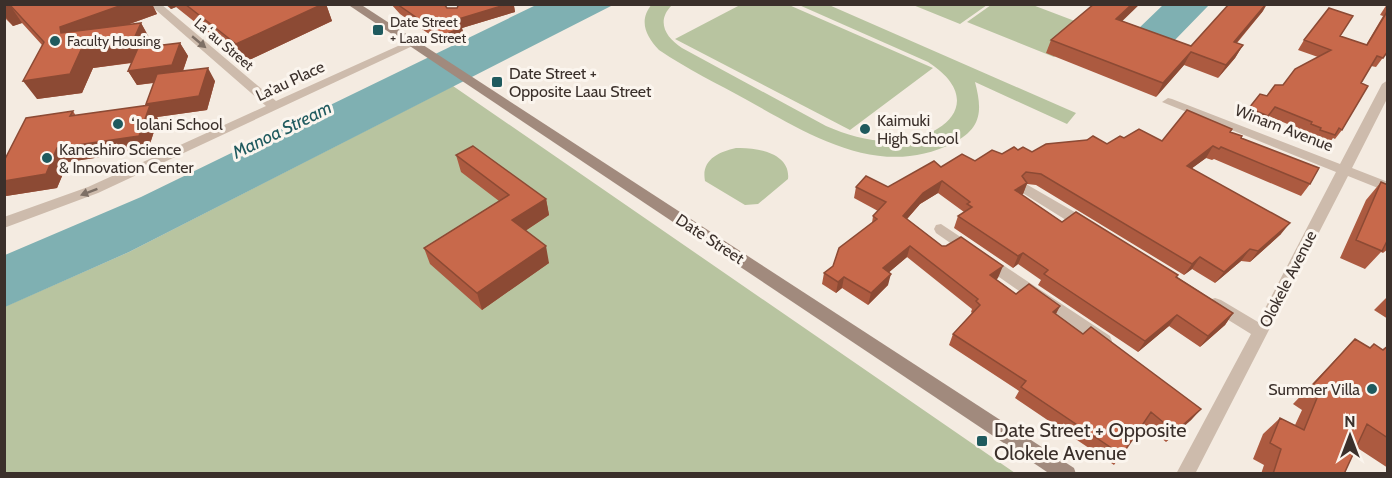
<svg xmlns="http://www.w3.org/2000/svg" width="1392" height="478" font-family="Cabin,sans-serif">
<rect width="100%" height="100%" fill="#f4ebe1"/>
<!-- green -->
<path fill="#b8c4a0" d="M 652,4 L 672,5 C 656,21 665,37 682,48 L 826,126 C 847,135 870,142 893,141 C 946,139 987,100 928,62 L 799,5 L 829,5 L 1076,113 L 1067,124 L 975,82 C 982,109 983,128 953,143 C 880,180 810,135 747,100 C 718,84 687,69 659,50 C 646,36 638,21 652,4 Z
M 1030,4 L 1088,26 L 1054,57 L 967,22 L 991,5 Z
M 740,5 L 789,5 L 933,68 L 850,130 L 675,39 Z
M 913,5 L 987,5 L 960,24 Z
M 453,86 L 1015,473 L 5,473 L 4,307 L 129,252 Z
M 736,148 C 756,147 791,153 788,179 L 758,204 L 745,205 L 705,181 C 701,160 718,152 736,148 Z"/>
<!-- water -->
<path fill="#7fb0b2" d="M 536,5 L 613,5 L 129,252 L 5,307 L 5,255 L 141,197 Z
M 1163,5 L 1209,5 L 1173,42 L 1138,29 Z"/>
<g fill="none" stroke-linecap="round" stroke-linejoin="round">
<!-- street -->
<path fill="#cdbbac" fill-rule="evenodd" d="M 149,4 L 161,4 L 276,101 L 409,41 L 417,41 L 419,43 L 98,193 L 4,228 L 4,217 L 88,187 L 266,106 Z
M 1388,80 L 1388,97 L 1352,168 L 1388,182 L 1388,192 L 1348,176 L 1195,474 L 1176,474 L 1251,334 L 1209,308 L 1207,304 L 1209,300 L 1215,298 L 1221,300 L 1258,322 L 1336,172 L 1162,102 L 1168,98 L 1172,99 L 1340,164 L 1382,84 Z
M 1026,184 L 1092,222 L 1094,226 L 1092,230 L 1082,230 L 1021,192 L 1019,189 L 1021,186 Z
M 941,224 L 1110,336 L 1112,341 L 1110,346 L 1104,348 L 1098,346 L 936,233 L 934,229 L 936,225 Z"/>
<!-- secondary -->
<path fill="#a18a7d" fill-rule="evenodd" d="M 347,4 L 360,4 L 1074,468 L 1076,474 L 1050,474 Z"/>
</g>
<!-- wall -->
<path fill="#ac5a40" d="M 4,4 L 152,4 L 157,14 L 127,25 L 141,23 L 151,41 L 149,47 L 180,43 L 188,56 L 183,71 L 215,81 L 207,110 L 157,117 L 158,119 L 148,150 L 68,162 L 57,188 L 6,196 L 73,111 L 76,116 L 148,106 L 146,104 L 154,83 L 137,85 L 128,71 L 132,63 L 93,68 L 82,93 L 37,99 L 42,45 L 22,23 L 13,26 L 4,17 Z
M 165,4 L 326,4 L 332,21 L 245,62 L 176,7 L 171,9 Z
M 391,4 L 444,4 L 447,8 L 457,8 L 458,6 L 456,4 L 517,4 L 514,6 L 515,12 L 462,28 L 464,36 L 445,45 L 400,14 Z
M 1387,4 L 1388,51 L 1376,67 L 1371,66 L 1361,83 L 1342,130 L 1335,139 L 1333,138 L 1328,145 L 1313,139 L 1314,137 L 1304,134 L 1306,132 L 1269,116 L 1262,125 L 1243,118 L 1249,108 L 1283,85 L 1318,57 L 1298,50 L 1304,40 L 1340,36 L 1366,45 L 1383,16 L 1380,15 Z
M 1263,11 L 1237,43 L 1243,45 L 1235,58 L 1218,78 L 1184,65 L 1156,97 L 1046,53 L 1051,40 L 1122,21 L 1191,46 Z
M 1230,132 L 1310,184 L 1301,196 L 1214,159 L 1212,160 L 1206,158 L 1192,168 L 1281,234 L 1250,262 L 1241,261 L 1215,283 L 1192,269 L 1184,275 L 1036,185 L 1027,184 L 1023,194 L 1022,195 L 1062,222 L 1178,275 L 1177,277 L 1233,313 L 1225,325 L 1200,347 L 1169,326 L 1138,352 L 1038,285 L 1041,280 L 1018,264 L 1013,268 L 954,228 L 958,216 L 964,212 L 938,193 L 920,204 L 907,219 L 942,246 L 998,278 L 996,279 L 1016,294 L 1060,306 L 1056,314 L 1083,334 L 1201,409 L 1191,420 L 1166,442 L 1143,423 L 1114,465 L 1015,398 L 1019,391 L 949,345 L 953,334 L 972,313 L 971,312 L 972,309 L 907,257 L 889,272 L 888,285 L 868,305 L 842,288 L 836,293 L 822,284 L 824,273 L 833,266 L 872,223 L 873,216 L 878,211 L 854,198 L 856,187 L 888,187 L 941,167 L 975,161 L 1018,150 L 1032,152 L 1107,144 L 1124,138 L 1162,141 Z
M 456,155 L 546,199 L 549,215 L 525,231 L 549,263 L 482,310 L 430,264 L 424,248 L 499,201 L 461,172 Z
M 1381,182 L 1388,185 L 1388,249 L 1383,253 L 1381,252 L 1365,269 L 1340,258 L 1366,200 Z
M 1388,296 L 1388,319 L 1374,310 Z
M 1355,339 L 1370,348 L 1383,349 L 1388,345 L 1388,468 L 1356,447 L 1344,474 L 1261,474 L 1264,465 L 1253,459 L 1263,434 L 1280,418 L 1295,425 L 1302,410 L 1293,404 Z"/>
<!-- shaded-wall -->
<path fill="#8c4a34" d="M 125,4 L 152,4 L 157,14 L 71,45 L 61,33 L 60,27 Z
M 168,4 L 174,4 L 176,7 L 171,9 Z
M 323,4 L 326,4 L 332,21 L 245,62 L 236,44 Z
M 508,4 L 517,4 L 514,6 L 515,12 L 462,28 L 464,36 L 445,45 L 443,36 L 452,21 Z
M 1132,4 L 1140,4 L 1111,32 L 1116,19 Z
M 1266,4 L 1267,4 L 1263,11 L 1226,55 L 1234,42 Z
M 10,5 L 22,23 L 13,26 L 4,15 L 4,7 Z
M 141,23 L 151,41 L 143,61 L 93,68 L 82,93 L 37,99 L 23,81 L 81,50 Z
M 180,43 L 188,56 L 180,79 L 137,85 L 128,71 Z
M 1243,45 L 1235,58 L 1218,78 L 1226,65 Z
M 1191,52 L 1184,65 L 1156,97 L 1163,83 Z
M 208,68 L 215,81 L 207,110 L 157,117 L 158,119 L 148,150 L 68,162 L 57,188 L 6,196 L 4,194 L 4,181 L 57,148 L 149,108 L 146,104 Z
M 1213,146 L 1206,158 L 1180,177 L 1187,166 Z
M 942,181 L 938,193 L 920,204 L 900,227 L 903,216 L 923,193 Z
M 1027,183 L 1023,194 L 1010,202 L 1015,190 Z
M 546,199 L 549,215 L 516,237 L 512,220 Z
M 1290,223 L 1281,234 L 1250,262 L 1258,251 Z
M 546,246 L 549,263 L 482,310 L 477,293 Z
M 910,246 L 907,257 L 880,280 L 883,268 Z
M 1250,249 L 1241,261 L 1215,283 L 1224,272 Z
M 1023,253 L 1018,264 L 1013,268 L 1018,256 Z
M 1200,257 L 1192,269 L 1184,275 L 1192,264 Z
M 1003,266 L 998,278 L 986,287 L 990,275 Z
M 891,274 L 888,285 L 868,305 L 871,293 Z
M 844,277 L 842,288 L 836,293 L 838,282 Z
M 1060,306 L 1054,317 L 1053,312 Z
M 1233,313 L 1225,325 L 1200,347 L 1208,336 Z
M 1177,315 L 1169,326 L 1138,352 L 1145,341 Z
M 1201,409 L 1191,420 L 1166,442 L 1175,432 Z"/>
<!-- building -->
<path fill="#c8694b" stroke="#8c4a34" stroke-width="1.5" d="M 4,4 L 125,4 L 60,27 L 61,33 L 141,23 L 132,43 L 81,50 L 70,74 L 23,81 L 44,42 L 10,5 L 4,7 Z
M 185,4 L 323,4 L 236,44 Z
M 397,4 L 444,4 L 447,8 L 457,8 L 459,4 L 508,4 L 452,21 L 462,27 L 443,36 Z
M 1094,4 L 1132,4 L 1116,19 L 1191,46 L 1229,4 L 1266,4 L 1234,42 L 1243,45 L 1226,65 L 1191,52 L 1163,83 L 1051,40 Z
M 1329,8 L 1353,16 L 1340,36 L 1367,45 L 1388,10 L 1388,51 L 1383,58 L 1377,56 L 1361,83 L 1368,86 L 1342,130 L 1339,128 L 1335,135 L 1320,130 L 1321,128 L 1311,124 L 1312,122 L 1275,107 L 1268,116 L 1249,108 L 1260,94 L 1267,96 L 1275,85 L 1283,85 L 1295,69 L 1331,50 L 1304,40 Z
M 180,43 L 172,65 L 128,71 L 138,48 Z
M 208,68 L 199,96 L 146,104 L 157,74 Z
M 150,105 L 139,136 L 57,148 L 46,174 L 4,181 L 4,161 L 26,118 L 73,111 L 70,116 Z
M 1187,110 L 1232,129 L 1230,132 L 1242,136 L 1241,138 L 1319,168 L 1310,184 L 1221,147 L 1219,149 L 1213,146 L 1187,166 L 1290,223 L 1258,251 L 1250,249 L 1224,272 L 1200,257 L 1192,264 L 1041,174 L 1026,172 L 1022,176 L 1027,183 L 1015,190 L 1062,222 L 1076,212 L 1178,275 L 1176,277 L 1233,313 L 1208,336 L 1177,315 L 1145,341 L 1044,274 L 1048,270 L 1023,253 L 1018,256 L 958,216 L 972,207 L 967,204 L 970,202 L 942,181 L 923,193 L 903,216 L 942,246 L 946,246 L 961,237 L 1003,266 L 990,275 L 1016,294 L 1029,284 L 1060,306 L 1053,312 L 1083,334 L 1091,327 L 1201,409 L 1175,432 L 1151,412 L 1122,455 L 1021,387 L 1026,381 L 953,334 L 980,305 L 976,301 L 978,299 L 910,246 L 883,268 L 891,274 L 871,293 L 844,277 L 838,282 L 824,273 L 833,266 L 839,248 L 877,219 L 873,216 L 886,202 L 856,187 L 866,176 L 888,187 L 934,161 L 941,167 L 962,154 L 975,161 L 992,150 L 1002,154 L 1014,147 L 1018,150 L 1023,147 L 1032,152 L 1046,144 L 1087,140 L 1093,136 L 1107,144 L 1120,136 L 1124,138 L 1139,129 L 1162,141 Z
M 473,146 L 546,199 L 512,220 L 546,246 L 477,293 L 424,248 L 509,195 L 456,155 Z
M 1381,182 L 1388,185 L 1388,239 L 1382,251 L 1356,240 Z
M 1355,339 L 1370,348 L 1374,344 L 1383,350 L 1388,346 L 1388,438 L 1367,424 L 1344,474 L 1273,474 L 1281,449 L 1270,443 L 1280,418 L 1304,430 L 1319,393 L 1311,387 Z"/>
<!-- one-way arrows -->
<defs><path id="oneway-solid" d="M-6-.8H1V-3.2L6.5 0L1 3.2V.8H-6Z" transform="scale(1.5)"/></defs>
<g fill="#7d6f65">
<use href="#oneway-solid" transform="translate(199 42) rotate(40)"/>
<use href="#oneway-solid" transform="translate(89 192) rotate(159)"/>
</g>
<!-- markers -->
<g fill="#1f5a5e" stroke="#fbf5ee" stroke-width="2">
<rect x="372" y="24" width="12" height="12" rx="3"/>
<circle cx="55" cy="41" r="6"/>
<rect x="491" y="76" width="12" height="12" rx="3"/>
<circle cx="118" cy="124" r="6"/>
<circle cx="865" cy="129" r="6"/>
<circle cx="47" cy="158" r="6"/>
<circle cx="1372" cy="389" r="6"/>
<rect x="976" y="435" width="12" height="12" rx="3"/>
</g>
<g text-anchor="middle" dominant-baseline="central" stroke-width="6" stroke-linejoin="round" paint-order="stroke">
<!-- far-poi labels -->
<g font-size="14" fill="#3b302b" stroke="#fbf5ee" text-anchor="start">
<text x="390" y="22">Date Street<tspan x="390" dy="16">+ Laau Street</tspan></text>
<text x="67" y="41">Faculty Housing</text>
</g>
<!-- far-street labels -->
<g font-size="14" fill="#3b302b" stroke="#fbf5ee">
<text transform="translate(224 44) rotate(40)">Laʻau Street</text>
</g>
<!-- poi labels -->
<g font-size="16" fill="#3b302b" stroke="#fbf5ee" text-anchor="start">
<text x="509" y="73">Date Street +<tspan x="509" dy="18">Opposite Laau Street</tspan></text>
<text x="877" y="120">Kaimuki<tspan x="877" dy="18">High School</tspan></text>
<text x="130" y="124">ʻIolani School</text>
<text x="59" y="149">Kaneshiro Science<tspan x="59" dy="18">&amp; Innovation Center</tspan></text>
<text x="1360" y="389" text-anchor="end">Summer Villa</text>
</g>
<!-- street labels -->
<g font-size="16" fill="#3b302b" stroke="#fbf5ee">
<text transform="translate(290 81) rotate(-25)">La'au Place</text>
<text transform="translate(1284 128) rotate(21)">Winam Avenue</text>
<text transform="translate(710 239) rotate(33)">Date Street</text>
<text transform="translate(1288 279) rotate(-63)">Olokele Avenue</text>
</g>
<!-- water labels -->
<g font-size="18" font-style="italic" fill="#1f5a5e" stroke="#fbf5ee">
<text transform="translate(282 130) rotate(-26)">Manoa Stream</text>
</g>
<!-- near-poi labels -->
<g font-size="20" fill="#3b302b" stroke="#fbf5ee" text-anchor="start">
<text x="994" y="430">Date Street + Opposite<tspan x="994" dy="23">Olokele Avenue</tspan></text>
</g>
</g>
<!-- border -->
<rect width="1392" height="478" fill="none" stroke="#3b302b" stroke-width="12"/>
<!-- north arrow -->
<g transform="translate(1350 436)" stroke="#fbf5ee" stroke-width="4.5" paint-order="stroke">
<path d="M0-4.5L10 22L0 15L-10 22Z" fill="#3b302b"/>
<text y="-9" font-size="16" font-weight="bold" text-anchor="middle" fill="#3b302b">N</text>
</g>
</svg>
